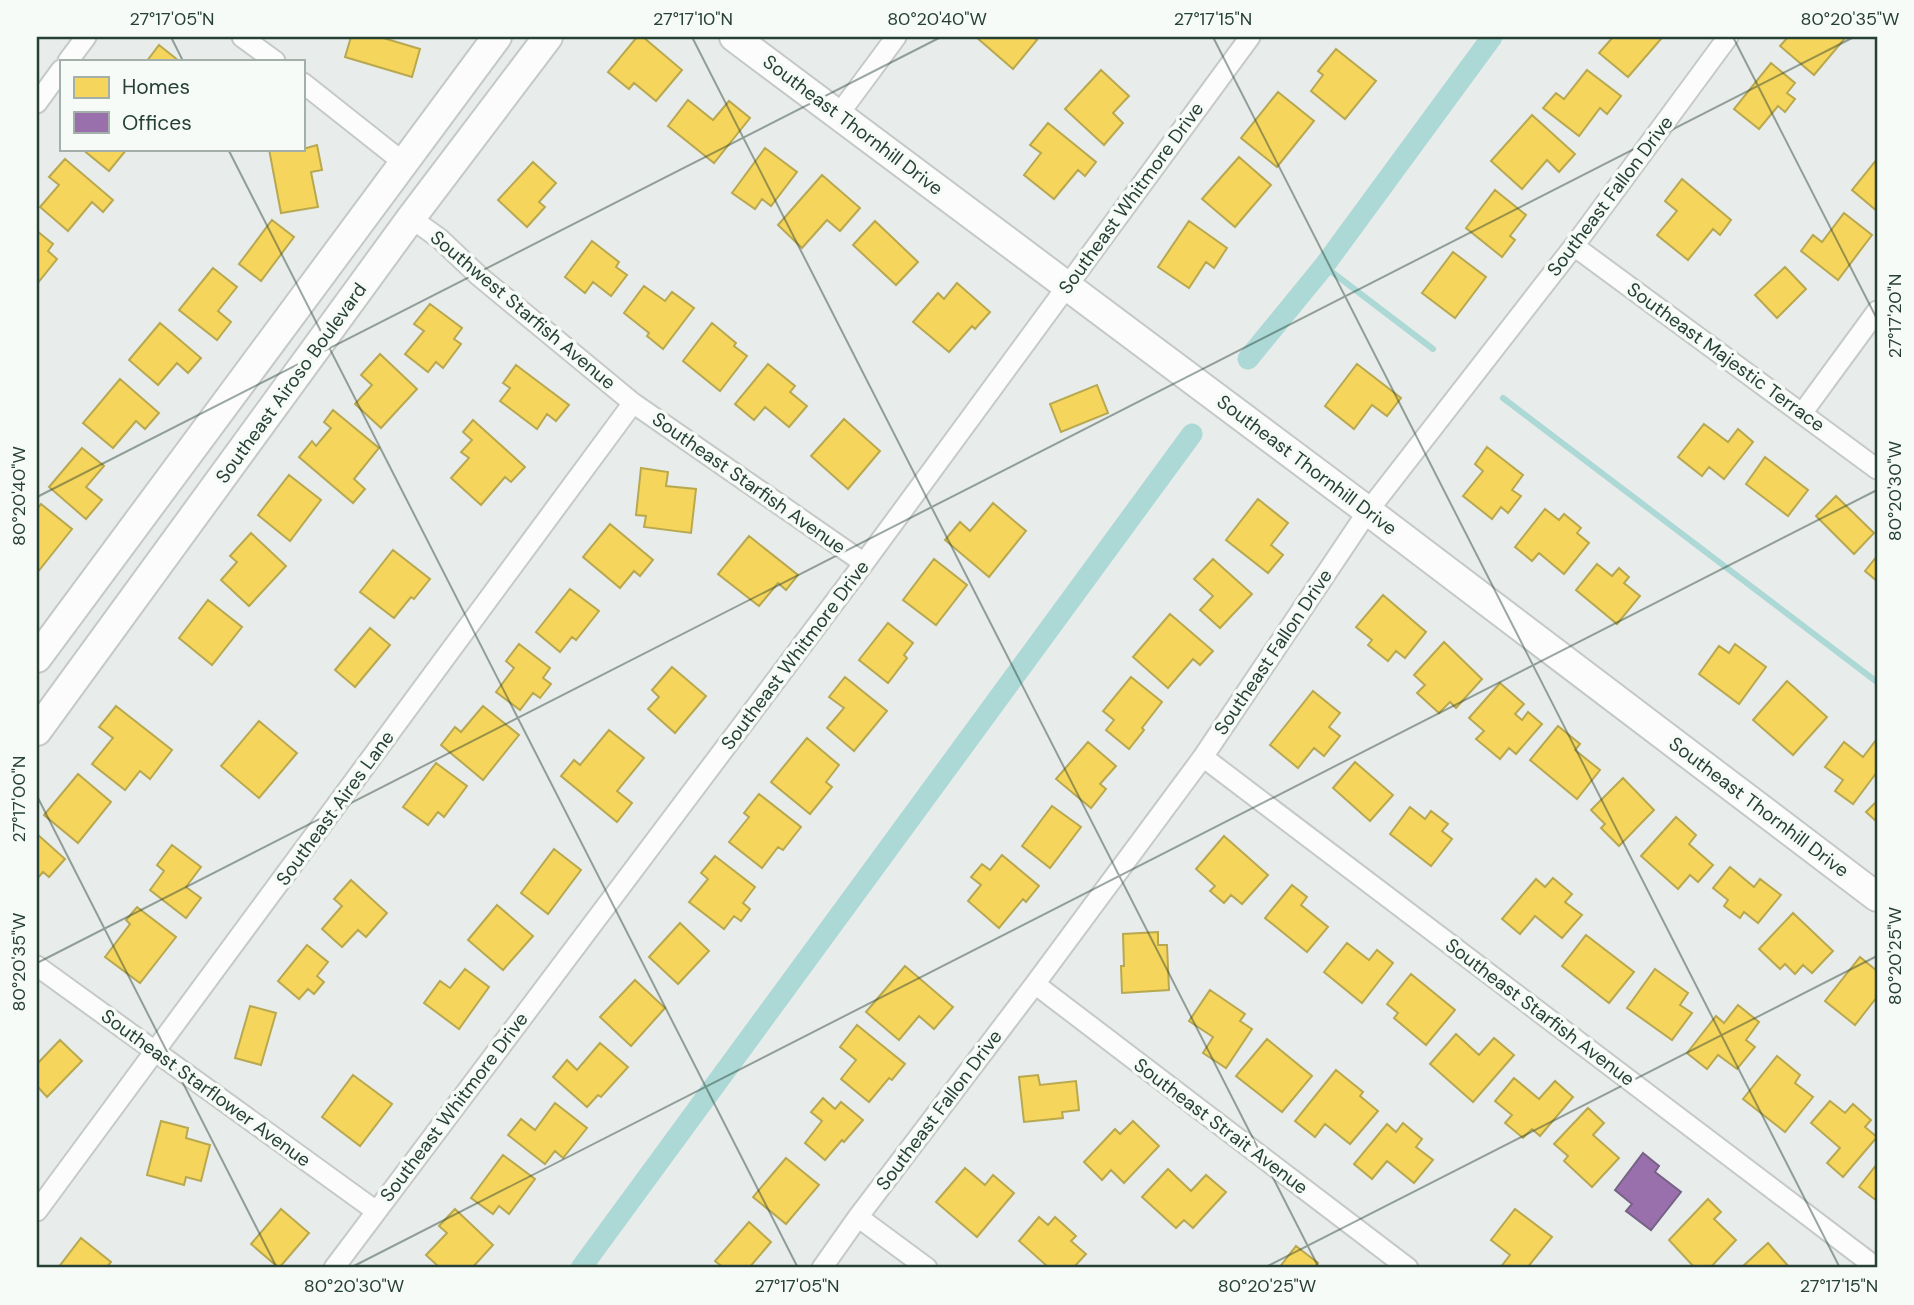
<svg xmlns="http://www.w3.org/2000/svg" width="1914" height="1305" font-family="'DM Sans',sans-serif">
<rect width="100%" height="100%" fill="#e8ecea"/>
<!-- homes -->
<path fill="#f6d55c" stroke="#b8a850" stroke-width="2" d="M 351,37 L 380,37 L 420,49 L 412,77 L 345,57 Z
M 637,37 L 643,37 L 682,70 L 656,101 L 634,83 L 629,89 L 608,72 Z
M 976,37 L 1033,37 L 1037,40 L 1013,69 Z
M 1613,37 L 1658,37 L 1661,39 L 1628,77 L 1599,53 Z
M 1788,37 L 1846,37 L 1814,75 L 1780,46 Z
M 159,45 L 179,61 L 147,61 Z
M 1336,49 L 1376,81 L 1345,119 L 1311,91 L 1323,75 L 1318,71 Z
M 1771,63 L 1795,83 L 1787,93 L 1795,99 L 1785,112 L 1778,106 L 1759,129 L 1734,109 Z
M 1101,70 L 1129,96 L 1113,113 L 1123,123 L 1104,145 L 1065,109 Z
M 1587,70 L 1621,96 L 1607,114 L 1600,108 L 1579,136 L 1543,108 L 1556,93 L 1564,99 Z
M 1278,92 L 1314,121 L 1277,167 L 1241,138 Z
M 688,100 L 713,120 L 729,101 L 750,118 L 714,163 L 668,126 Z
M 1532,115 L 1575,154 L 1559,172 L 1547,160 L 1522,189 L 1491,161 Z
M 1048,123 L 1096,162 L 1085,176 L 1078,170 L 1054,199 L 1024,175 L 1041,153 L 1030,145 Z
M 317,145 L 322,170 L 311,172 L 318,207 L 281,213 L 269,149 L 303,149 Z
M 765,148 L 797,172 L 771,206 L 762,199 L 755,209 L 732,193 Z
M 82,149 L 127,149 L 109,171 Z
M 1239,157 L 1271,185 L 1235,227 L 1202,199 Z
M 65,159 L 113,200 L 103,212 L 92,202 L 68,231 L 40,207 L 59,185 L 49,177 Z
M 1877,159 L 1877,211 L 1852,190 Z
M 533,162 L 556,183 L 539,202 L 545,207 L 527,227 L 498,200 Z
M 822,175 L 860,208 L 840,231 L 827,220 L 802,248 L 778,225 Z
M 1682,179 L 1731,220 L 1720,235 L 1713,229 L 1688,260 L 1657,235 L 1677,211 L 1665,201 Z
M 1495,190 L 1526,215 L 1510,236 L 1515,240 L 1502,257 L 1466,228 Z
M 1844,213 L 1872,235 L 1838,280 L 1801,251 L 1813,235 L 1822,242 Z
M 272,220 L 294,237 L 261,281 L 239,264 Z
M 875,221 L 918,262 L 896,285 L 853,245 Z
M 1189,221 L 1227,248 L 1214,268 L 1206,262 L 1189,288 L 1158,267 Z
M 37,231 L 53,244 L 48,251 L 57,259 L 37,284 Z
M 592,241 L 619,262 L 616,267 L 627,275 L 611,296 L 593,282 L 585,293 L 565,277 Z
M 1453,252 L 1486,277 L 1455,318 L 1422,293 Z
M 1785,267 L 1806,289 L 1777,318 L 1755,295 Z
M 213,268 L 237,287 L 218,311 L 231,322 L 217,340 L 179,310 Z
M 957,283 L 990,312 L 975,329 L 972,326 L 949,352 L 913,322 L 938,293 L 944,299 Z
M 644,286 L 665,301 L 672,292 L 694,308 L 663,349 L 647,336 L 649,333 L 624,313 Z
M 430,304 L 462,328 L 454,339 L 461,344 L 443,368 L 436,362 L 428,372 L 405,354 L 424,331 L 414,324 Z
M 160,323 L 201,358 L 188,373 L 177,363 L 158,385 L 129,360 Z
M 712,323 L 736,343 L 734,346 L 747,356 L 720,391 L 683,361 Z
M 380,354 L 417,389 L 381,428 L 355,404 L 372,385 L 361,375 Z
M 768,364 L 795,386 L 790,392 L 807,406 L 789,427 L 765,407 L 754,420 L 735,404 Z
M 1357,364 L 1401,398 L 1387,416 L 1372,405 L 1354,429 L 1325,406 Z
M 516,365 L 569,405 L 556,421 L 547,414 L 537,429 L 500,401 L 510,388 L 503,383 Z
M 120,379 L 159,413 L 145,429 L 136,421 L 113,448 L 83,423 Z
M 1097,385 L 1108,413 L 1061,432 L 1050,404 Z
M 333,410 L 379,448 L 354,479 L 365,489 L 353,503 L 299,457 L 312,441 L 316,446 L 331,428 L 324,422 Z
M 844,419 L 880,451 L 848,489 L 811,456 Z
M 473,420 L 525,467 L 511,482 L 505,477 L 481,505 L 451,478 L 469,458 L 461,452 L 472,440 L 463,432 Z
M 1704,424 L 1728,442 L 1738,429 L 1753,442 L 1724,479 L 1709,467 L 1702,476 L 1678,457 Z
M 1487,447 L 1523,475 L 1512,490 L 1521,496 L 1508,513 L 1501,507 L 1492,519 L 1463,496 L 1483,471 L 1475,464 Z
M 82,448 L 104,466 L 86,487 L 102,500 L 86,519 L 49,487 Z
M 1765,457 L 1808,490 L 1788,516 L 1746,484 Z
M 641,468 L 668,472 L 666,486 L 696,489 L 691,533 L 644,527 L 646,516 L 636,515 Z
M 289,475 L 321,500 L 290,541 L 258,515 Z
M 1836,496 L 1874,533 L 1854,554 L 1816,516 Z
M 1258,499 L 1288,523 L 1271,545 L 1283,555 L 1268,573 L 1226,540 Z
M 993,503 L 1026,531 L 989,577 L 945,540 L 960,522 L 970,531 Z
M 41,504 L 72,529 L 37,573 L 37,509 Z
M 1545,509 L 1559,520 L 1564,514 L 1581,528 L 1577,533 L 1589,543 L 1564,574 L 1539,553 L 1532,561 L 1515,547 Z
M 610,524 L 653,560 L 640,576 L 634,571 L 620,588 L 583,557 Z
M 251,533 L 286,566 L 249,606 L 221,580 L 237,562 L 230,556 Z
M 749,536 L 798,575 L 786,590 L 778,583 L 759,606 L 718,574 Z
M 393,550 L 430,579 L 414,599 L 411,597 L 394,618 L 360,592 Z
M 1877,556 L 1877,581 L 1865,571 Z
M 934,559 L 967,585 L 936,625 L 903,600 Z
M 1213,559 L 1252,594 L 1220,628 L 1200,610 L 1213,596 L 1194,579 Z
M 1597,564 L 1612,576 L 1619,568 L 1629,577 L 1624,583 L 1640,596 L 1617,624 L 1576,590 Z
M 570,589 L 599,611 L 576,640 L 572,637 L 560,652 L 536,632 Z
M 1383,595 L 1426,632 L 1405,658 L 1396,651 L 1388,661 L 1368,645 L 1372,640 L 1356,627 Z
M 208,600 L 242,627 L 212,665 L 179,638 Z
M 1170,614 L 1213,651 L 1200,665 L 1193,659 L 1168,688 L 1133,657 Z
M 888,623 L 913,643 L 904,655 L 907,658 L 888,683 L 859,660 Z
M 370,628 L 390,645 L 355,687 L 335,670 Z
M 1444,642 L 1482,679 L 1456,708 L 1450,702 L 1439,713 L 1417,693 L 1425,685 L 1414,675 Z
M 519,644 L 550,668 L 543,678 L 551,684 L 540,698 L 533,693 L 520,710 L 496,692 L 514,668 L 506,661 Z
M 1735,644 L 1766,667 L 1739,704 L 1699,674 L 1719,646 L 1729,653 Z
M 672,667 L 706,696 L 675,733 L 648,709 L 659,697 L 652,690 Z
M 845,677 L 887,711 L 854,751 L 827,728 L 844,708 L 829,697 Z
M 1131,677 L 1162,702 L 1142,728 L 1144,730 L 1129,749 L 1106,730 L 1114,720 L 1103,711 Z
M 1787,681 L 1827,717 L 1793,755 L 1753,720 Z
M 1500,683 L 1524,704 L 1515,714 L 1522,720 L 1528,712 L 1542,724 L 1516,754 L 1509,748 L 1500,759 L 1476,739 L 1484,731 L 1469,718 Z
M 1313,691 L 1340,713 L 1329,727 L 1340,736 L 1324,756 L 1314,748 L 1298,768 L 1270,745 Z
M 116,706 L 172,750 L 150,779 L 140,771 L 125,790 L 92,764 L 113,738 L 99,727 Z
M 483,706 L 519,735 L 483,780 L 441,745 L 455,727 L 461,732 Z
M 259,721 L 297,753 L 259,798 L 221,766 Z
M 1558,726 L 1580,744 L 1575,750 L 1600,770 L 1577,799 L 1530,760 Z
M 609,730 L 644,758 L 617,791 L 632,803 L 617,822 L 561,776 L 574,760 L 580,765 Z
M 807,738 L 839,765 L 826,782 L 832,787 L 810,814 L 771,782 Z
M 1876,740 L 1877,772 L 1853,804 L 1835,791 L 1843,780 L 1825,767 L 1844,742 L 1863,757 Z
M 1088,742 L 1116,766 L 1100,784 L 1106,789 L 1091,808 L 1056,779 Z
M 1355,762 L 1393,795 L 1370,821 L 1333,788 Z
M 436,763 L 467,786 L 444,817 L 438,812 L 428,825 L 403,807 Z
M 78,774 L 111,802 L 78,843 L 44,815 Z
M 1623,778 L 1654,810 L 1619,846 L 1601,828 L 1605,824 L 1591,810 Z
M 759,794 L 801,827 L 783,850 L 778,847 L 762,868 L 729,842 L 749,817 L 744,813 Z
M 1877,801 L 1877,822 L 1866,812 Z
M 1052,806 L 1081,827 L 1050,868 L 1022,846 Z
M 1410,807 L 1425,819 L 1431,811 L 1448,824 L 1442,831 L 1452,839 L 1431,866 L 1390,834 Z
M 1676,817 L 1696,835 L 1689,844 L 1713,865 L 1698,882 L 1690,875 L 1678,889 L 1641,856 Z
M 37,834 L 65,859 L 49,877 L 43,872 L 37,879 Z
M 1224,836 L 1268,875 L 1242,904 L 1231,895 L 1224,903 L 1210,891 L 1215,886 L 1196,869 Z
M 172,845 L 201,867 L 186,887 L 201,898 L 186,918 L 150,890 L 164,871 L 157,865 Z
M 554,849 L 581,870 L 548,914 L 521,893 Z
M 1002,855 L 1039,886 L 1026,902 L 1023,899 L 999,928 L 968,901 L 981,885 L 971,877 L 982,864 L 990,870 Z
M 715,856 L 755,887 L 743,903 L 750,909 L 741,921 L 734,916 L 724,929 L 689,902 L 708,879 L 701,873 Z
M 1730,867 L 1754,887 L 1760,879 L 1781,895 L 1758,923 L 1744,912 L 1740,918 L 1724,906 L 1728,900 L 1713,888 Z
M 1553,878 L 1572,894 L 1565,902 L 1582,915 L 1562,938 L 1535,916 L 1520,934 L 1502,919 L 1536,879 L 1545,887 Z
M 351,880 L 387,913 L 366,937 L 358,930 L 342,947 L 322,929 L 342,906 L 334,899 Z
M 1292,885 L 1307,897 L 1301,905 L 1328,927 L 1307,952 L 1265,918 Z
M 497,905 L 533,936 L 503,970 L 468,940 Z
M 137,907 L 176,937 L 140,983 L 105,957 L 130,924 L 126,920 Z
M 1793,913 L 1833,951 L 1812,973 L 1803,965 L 1795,974 L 1785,964 L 1780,969 L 1759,949 Z
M 680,923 L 709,951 L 678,984 L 649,957 Z
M 1158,932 L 1158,945 L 1167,945 L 1169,990 L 1122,993 L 1121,966 L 1124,966 L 1123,934 Z
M 1586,935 L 1634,972 L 1609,1003 L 1562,966 Z
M 1347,943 L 1369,960 L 1377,950 L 1393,963 L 1362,1003 L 1324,972 Z
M 307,945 L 328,962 L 317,976 L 324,982 L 314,994 L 308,989 L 299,999 L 278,981 Z
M 1860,957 L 1877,971 L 1877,997 L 1855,1025 L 1825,1001 Z
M 905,966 L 953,1007 L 934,1029 L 919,1016 L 899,1040 L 866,1012 Z
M 465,969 L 489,987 L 459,1029 L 424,1003 L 440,981 L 450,988 Z
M 1655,969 L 1688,993 L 1680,1005 L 1692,1013 L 1672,1040 L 1627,1008 Z
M 1411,974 L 1455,1010 L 1426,1045 L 1394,1018 L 1398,1013 L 1387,1004 Z
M 635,980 L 665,1008 L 631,1046 L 600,1017 Z
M 1210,990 L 1245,1014 L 1240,1021 L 1252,1029 L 1226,1068 L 1203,1053 L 1213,1037 L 1189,1021 Z
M 1738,1005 L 1759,1022 L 1746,1040 L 1755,1047 L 1737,1069 L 1718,1055 L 1707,1069 L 1687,1053 L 1716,1016 L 1724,1023 Z
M 250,1006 L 276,1013 L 261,1065 L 235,1058 Z
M 857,1025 L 905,1064 L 892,1080 L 889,1078 L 869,1102 L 841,1079 L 856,1060 L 840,1047 Z
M 1456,1034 L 1479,1055 L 1494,1038 L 1514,1055 L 1473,1102 L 1430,1064 Z
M 1267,1039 L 1312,1076 L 1282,1112 L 1236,1076 Z
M 60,1040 L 82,1061 L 47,1097 L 37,1086 L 37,1064 Z
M 600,1043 L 628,1067 L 601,1097 L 598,1095 L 587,1107 L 553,1077 L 567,1060 L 577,1070 Z
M 1777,1056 L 1800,1075 L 1795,1083 L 1813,1097 L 1785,1132 L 1743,1099 Z
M 1336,1070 L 1363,1092 L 1360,1096 L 1378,1111 L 1350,1144 L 1325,1124 L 1315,1137 L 1295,1121 Z
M 353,1075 L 392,1104 L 360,1146 L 322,1117 Z
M 1038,1075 L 1040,1085 L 1076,1081 L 1079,1110 L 1062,1112 L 1063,1118 L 1024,1122 L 1019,1077 Z
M 1514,1078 L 1539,1099 L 1555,1081 L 1573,1097 L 1540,1136 L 1532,1129 L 1523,1138 L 1505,1123 L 1512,1115 L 1495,1101 Z
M 823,1098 L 835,1109 L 841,1102 L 863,1120 L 844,1142 L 842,1140 L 825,1160 L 805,1143 L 822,1121 L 811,1112 Z
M 1830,1101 L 1845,1113 L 1853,1104 L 1871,1120 L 1865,1127 L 1877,1137 L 1843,1177 L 1827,1163 L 1840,1148 L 1811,1123 Z
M 555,1103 L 587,1128 L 563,1158 L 555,1151 L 545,1164 L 508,1135 L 521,1119 L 535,1130 Z
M 1588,1108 L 1604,1123 L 1593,1135 L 1619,1158 L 1592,1187 L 1564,1161 L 1568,1156 L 1554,1144 Z
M 161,1121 L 188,1128 L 186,1138 L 210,1145 L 201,1181 L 186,1177 L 184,1185 L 147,1175 Z
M 1133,1121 L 1159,1146 L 1124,1183 L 1111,1170 L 1102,1180 L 1084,1162 L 1115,1129 L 1120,1134 Z
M 1403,1123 L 1422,1139 L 1416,1147 L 1433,1160 L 1414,1183 L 1387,1161 L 1372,1179 L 1354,1164 L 1387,1124 L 1396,1132 Z
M 503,1155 L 535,1179 L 509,1214 L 499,1206 L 493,1214 L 471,1198 Z
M 786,1158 L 819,1185 L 786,1224 L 753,1197 Z
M 1877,1164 L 1877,1201 L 1859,1187 Z
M 965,1168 L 985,1185 L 993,1175 L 1014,1193 L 977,1237 L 936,1202 Z
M 1168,1169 L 1191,1191 L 1206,1175 L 1226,1192 L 1193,1228 L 1184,1220 L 1176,1228 L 1142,1197 Z
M 1708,1199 L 1721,1212 L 1714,1219 L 1736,1240 L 1710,1268 L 1695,1268 L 1669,1240 Z
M 281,1209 L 309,1233 L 279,1268 L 251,1244 Z
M 455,1209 L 493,1245 L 472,1268 L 440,1268 L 426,1255 L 447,1233 L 439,1226 Z
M 1515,1209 L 1552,1237 L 1527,1268 L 1500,1268 L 1510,1255 L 1491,1240 Z
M 1039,1217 L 1048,1225 L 1055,1217 L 1076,1236 L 1071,1241 L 1086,1254 L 1073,1268 L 1045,1268 L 1047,1266 L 1019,1241 Z
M 749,1222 L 771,1242 L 749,1268 L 724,1268 L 715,1261 Z
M 81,1238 L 111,1262 L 106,1268 L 58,1268 Z
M 1768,1243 L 1790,1268 L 1741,1268 Z
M 1296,1246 L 1318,1263 L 1314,1268 L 1279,1268 Z"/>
<!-- offices -->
<path fill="#9970ab" stroke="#766287" stroke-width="2" d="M 1643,1153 L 1659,1166 L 1655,1172 L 1681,1192 L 1651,1230 L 1626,1211 L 1632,1204 L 1615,1190 Z"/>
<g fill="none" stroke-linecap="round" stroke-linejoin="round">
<!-- stream -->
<path stroke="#acd8d5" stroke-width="6" d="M 1324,266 L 1433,349
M 1503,398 L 1877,682"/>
<!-- canal -->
<path stroke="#acd8d5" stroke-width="21" d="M 1248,359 L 1324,266 L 1492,37
M 581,1268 L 1192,434"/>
<defs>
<path id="street" d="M 242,37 L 275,61
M 68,61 L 86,37
M 303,83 L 404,163
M 37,103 L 61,70
M 839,114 L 896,37
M 411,218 L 440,239 L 479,276 L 633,403 L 864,563
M 1574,246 L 1877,469
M 1803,412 L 1877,311
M 1203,757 L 1877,1268
M 37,966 L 376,1211
M 1035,984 L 1408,1268
M 37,1211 L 633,403
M 858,1217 L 927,1268
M 334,1268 L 864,563 L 1250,37
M 822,1268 L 858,1217 L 1035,984 L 1203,757 L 1368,511 L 1574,246 L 1728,37"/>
<path id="secondary" d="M 734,37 L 1368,511 L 1877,897
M 37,658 L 497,37
M 37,731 L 411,218 L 548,37"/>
</defs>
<!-- street casing -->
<use href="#street" stroke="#c5c9c7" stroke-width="23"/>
<!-- secondary casing -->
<use href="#secondary" stroke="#c4c9c7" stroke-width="32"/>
<!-- street -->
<use href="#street" stroke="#fcfcfc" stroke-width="19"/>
<!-- secondary -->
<use href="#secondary" stroke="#fcfcfc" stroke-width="28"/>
</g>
<!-- ticks -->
<path fill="none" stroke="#264034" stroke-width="2" stroke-opacity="0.45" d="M 171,37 L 183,61M 692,37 L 1319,1268M 1213,37 L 1840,1268M 1733,37 L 1877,319M 228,149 L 798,1268M 37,497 L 941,37M 37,796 L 277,1268M 37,963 L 1854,37M 350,1268 L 1877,490M 1264,1268 L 1877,956"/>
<g text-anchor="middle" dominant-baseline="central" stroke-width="7" stroke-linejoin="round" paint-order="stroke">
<!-- street labels -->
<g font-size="19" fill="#264034" stroke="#f7fbf8">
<text transform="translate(853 125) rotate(37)">Southeast Thornhill Drive</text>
<text transform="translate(1610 196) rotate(-53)">Southeast Fallon Drive</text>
<text transform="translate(1131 198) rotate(-54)">Southeast Whitmore Drive</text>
<text transform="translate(523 310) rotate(40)">Southwest Starfish Avenue</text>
<text transform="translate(1726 357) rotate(36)">Southeast Majestic Terrace</text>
<text transform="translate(291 383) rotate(-54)">Southeast Airoso Boulevard</text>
<text transform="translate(1307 465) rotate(37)">Southeast Thornhill Drive</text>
<text transform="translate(749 483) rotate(35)">Southeast Starfish Avenue</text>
<text transform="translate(1273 652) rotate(-56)">Southeast Fallon Drive</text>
<text transform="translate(795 655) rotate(-53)">Southeast Whitmore Drive</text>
<text transform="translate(1759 807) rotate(37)">Southeast Thornhill Drive</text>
<text transform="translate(335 808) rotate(-54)">Southeast Aires Lane</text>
<text transform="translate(1540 1012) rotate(37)">Southeast Starfish Avenue</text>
<text transform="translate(206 1088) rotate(36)">Southeast Starflower Avenue</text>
<text transform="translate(454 1107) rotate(-53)">Southeast Whitmore Drive</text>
<text transform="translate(939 1110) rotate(-53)">Southeast Fallon Drive</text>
<text transform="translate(1221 1126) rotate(37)">Southeast Strait Avenue</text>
</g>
</g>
<!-- border -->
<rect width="1914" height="1305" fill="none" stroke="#f7fbf8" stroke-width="77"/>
<!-- legend -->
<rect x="60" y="60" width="245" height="91" fill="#f7fbf8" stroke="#a3b0aa" stroke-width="2"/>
<rect x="74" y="77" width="35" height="21" fill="#f6d55c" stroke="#a3b0aa" stroke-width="2"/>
<text x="122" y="94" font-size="21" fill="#264034">Homes</text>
<rect x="74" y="112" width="35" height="21" fill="#9970ab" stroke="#a3b0aa" stroke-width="2"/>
<text x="122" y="130" font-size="21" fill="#264034">Offices</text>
<rect x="38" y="38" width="1838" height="1228" fill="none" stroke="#264034" stroke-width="2.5"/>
<g font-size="18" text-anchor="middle" fill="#264034">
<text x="172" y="25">27°17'05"N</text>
<text x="693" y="25">27°17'10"N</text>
<text x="937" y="25">80°20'40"W</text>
<text x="1213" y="25">27°17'15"N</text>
<text x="1850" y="25">80°20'35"W</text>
<text transform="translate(1895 316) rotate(-90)" y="6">27°17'20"N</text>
<text transform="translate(1895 491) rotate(-90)" y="6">80°20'30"W</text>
<text transform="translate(19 496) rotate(-90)" y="6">80°20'40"W</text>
<text transform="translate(19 799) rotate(-90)" y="6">27°17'00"N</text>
<text transform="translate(1895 956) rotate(-90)" y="6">80°20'25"W</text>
<text transform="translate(19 962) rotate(-90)" y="6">80°20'35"W</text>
<text x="354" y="1292">80°20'30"W</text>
<text x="797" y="1292">27°17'05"N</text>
<text x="1267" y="1292">80°20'25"W</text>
<text x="1839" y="1292">27°17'15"N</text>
</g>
</svg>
